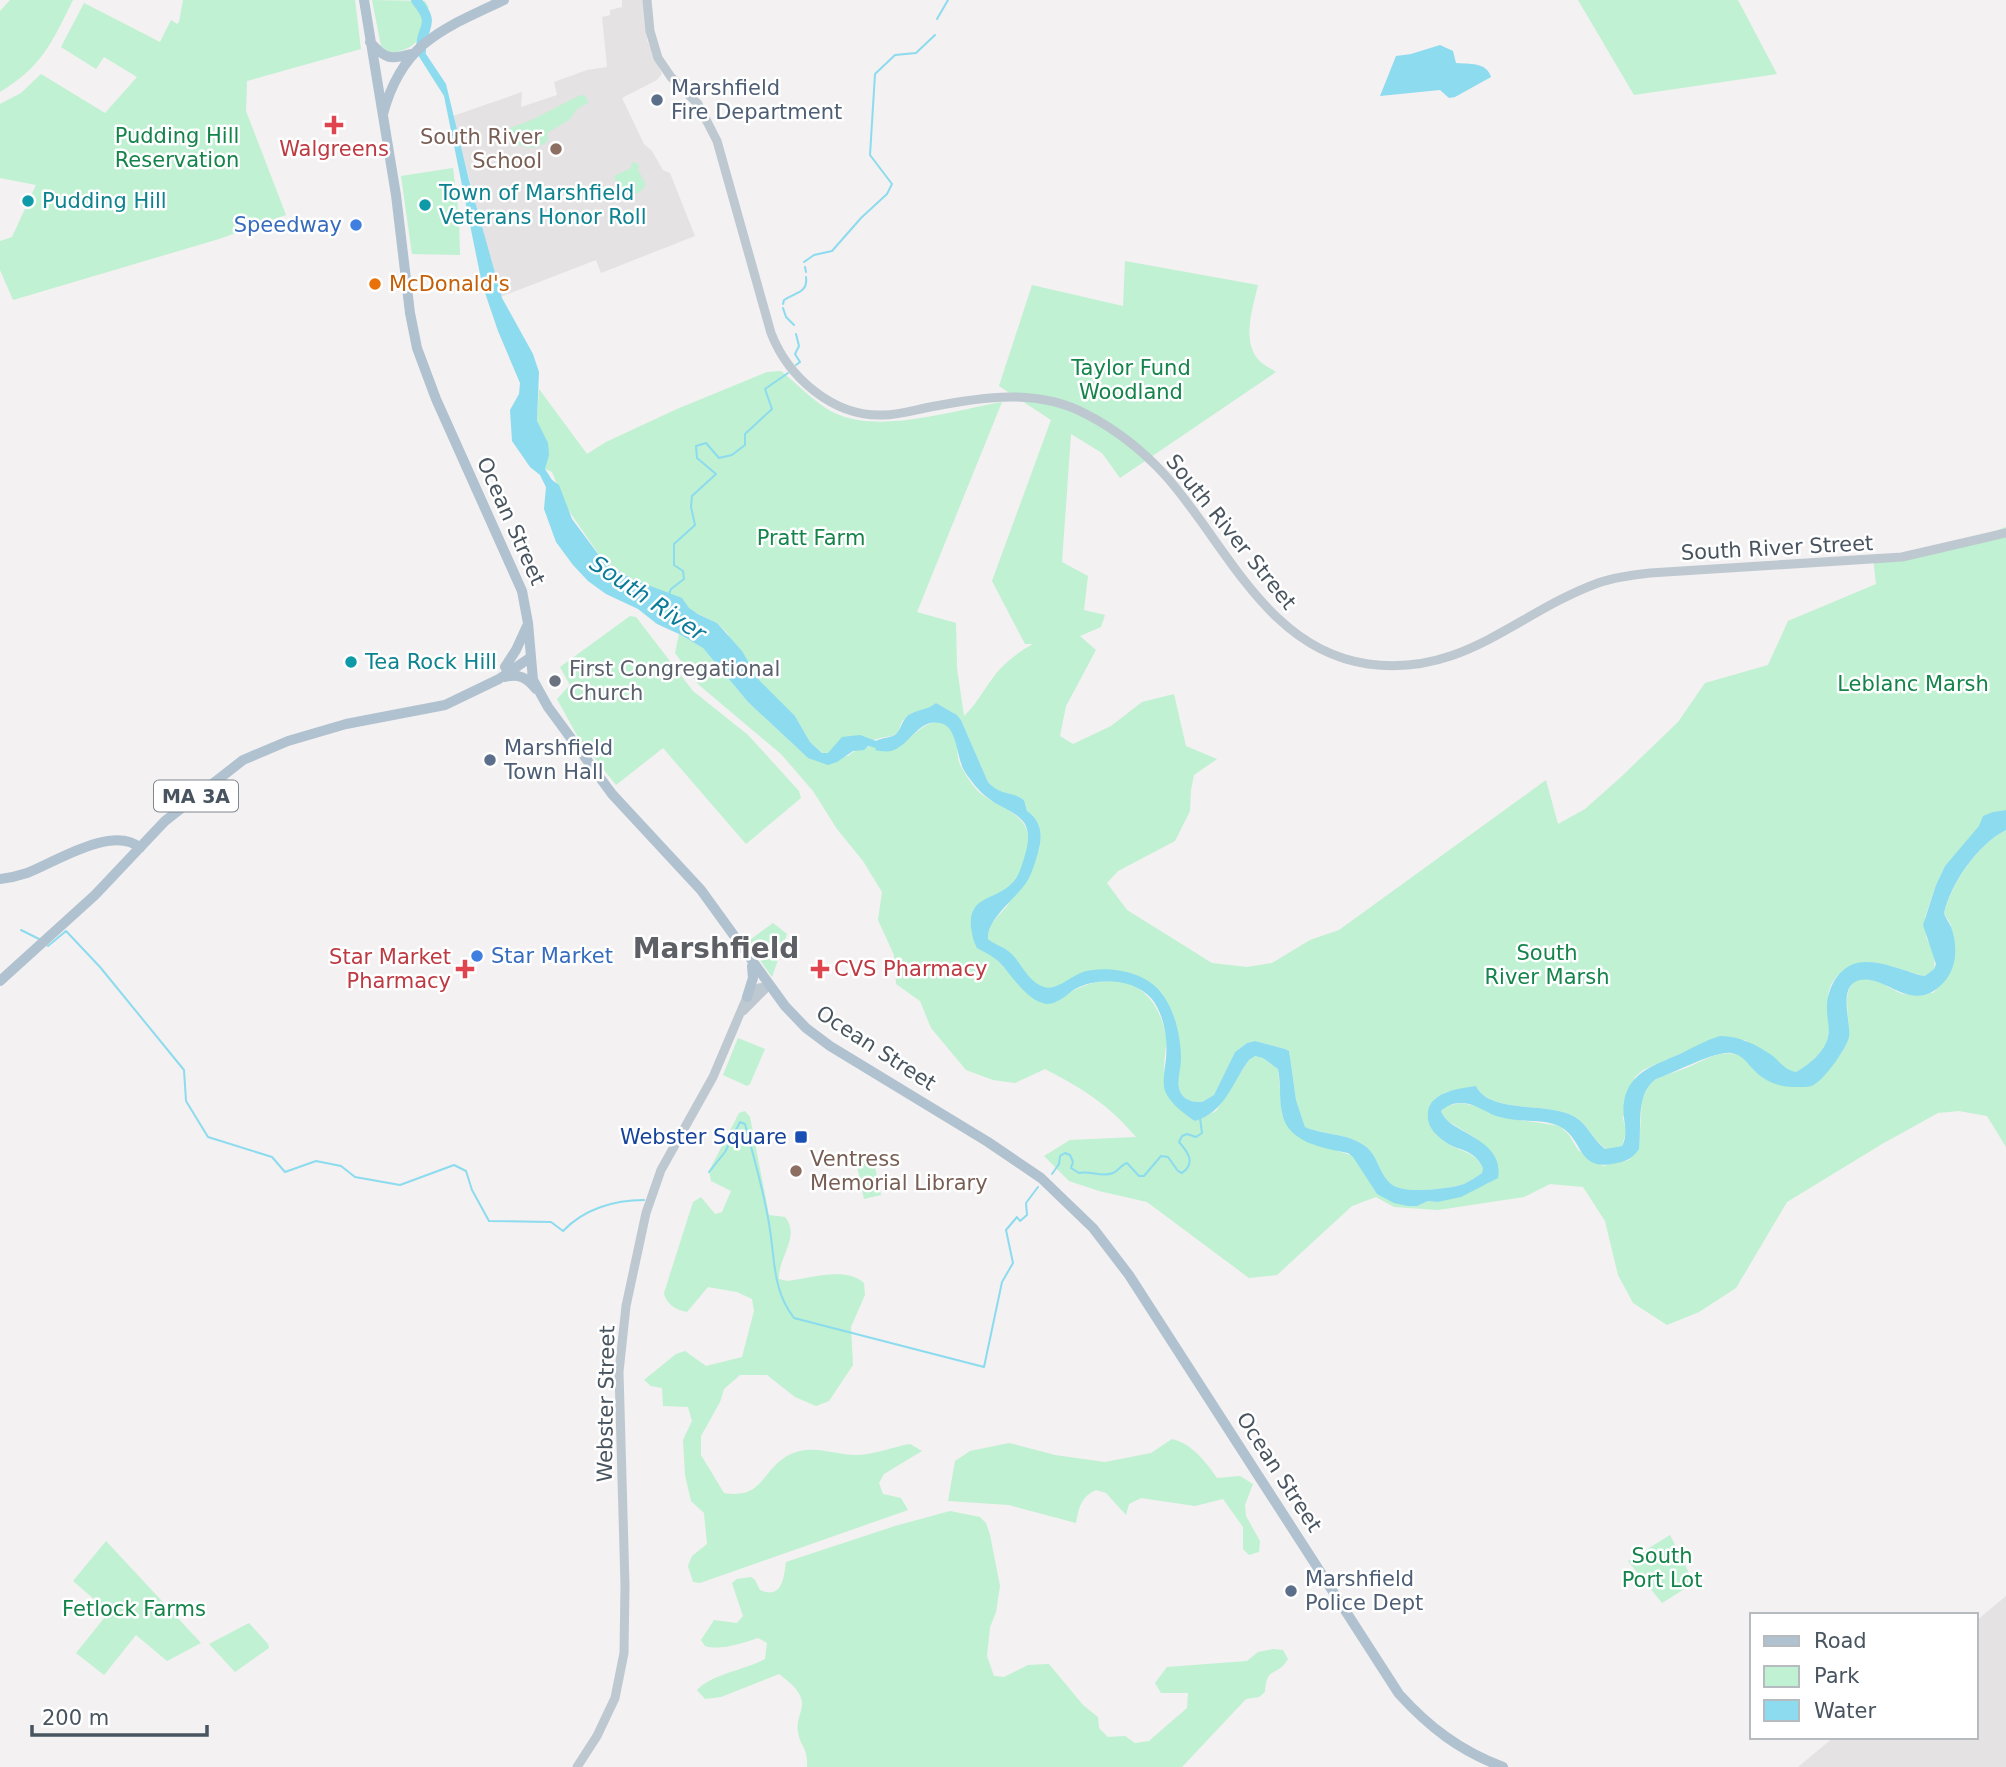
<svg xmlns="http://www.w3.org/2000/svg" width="2006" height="1767" font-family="'DejaVu Sans',sans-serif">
<rect width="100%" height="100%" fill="#f3f1f1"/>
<!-- education -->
<path fill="#e4e2e3" d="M 622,0 L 644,0 L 647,40 L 662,74 L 657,80 L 622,98 L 644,144 L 652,151 L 663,170 L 670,173 L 695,236 L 601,273 L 596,260 L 500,297 L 453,116 L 522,92 L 521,107 L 557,95 L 554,82 L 587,70 L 607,67 L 602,17 L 610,15 L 610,10 L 622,7 Z
M 2006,1596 L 2006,1767 L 1798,1767 L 1834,1737 L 1976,1737 L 1976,1621 Z"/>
<!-- green -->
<path fill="#bff1d2" d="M 10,0 L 73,0 C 52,42 42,67 0,92 L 0,11 Z
M 183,0 L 355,0 L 361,49 L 247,81 L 246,111 L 286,215 L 219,239 L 13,300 L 0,270 L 0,241 L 12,237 L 36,185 L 0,178 L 0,104 L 21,93 L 41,74 L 105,113 L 137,77 L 104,57 L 96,69 L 61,47 L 84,3 L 160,42 L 171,20 L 177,24 L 179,22 Z
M 372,0 L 425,1 L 429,8 L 423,12 C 427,38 414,50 390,53 L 381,46 Z
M 1578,0 L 1738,0 L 1777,74 L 1634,95 Z
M 581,95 L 586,96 L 588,103 L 577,109 L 569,120 L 547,133 L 548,141 C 534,152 520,149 509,136 L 510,128 C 534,121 557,106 581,95 Z
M 632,162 L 639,164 L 638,170 L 646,185 L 639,193 L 629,195 L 617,187 L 614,176 L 631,168 Z
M 453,168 L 459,216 L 460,255 L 412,254 L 401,176 Z
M 1125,261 L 1258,285 C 1253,307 1242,338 1257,358 C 1261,364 1270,368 1276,372 L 1120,478 L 1102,453 L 1071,434 L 1062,562 L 1088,576 L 1084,610 L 1105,615 L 1101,627 L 1080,636 L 1096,650 L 1066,706 L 1060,736 L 1073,744 L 1111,726 L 1142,702 L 1174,694 L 1186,746 L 1217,759 L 1194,775 L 1191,790 L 1190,811 L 1175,841 L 1118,871 L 1107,883 L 1127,910 L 1212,963 L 1247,967 L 1272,963 L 1310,940 L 1339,930 L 1546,780 L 1558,824 L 1585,809 L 1621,777 L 1678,722 L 1705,683 L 1768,665 L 1788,621 L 1876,584 L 1873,557 L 1946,550 L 2006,527 L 2006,810 L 1993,812 L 1945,866 L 1936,885 L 1925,917 L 1926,937 L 1935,955 L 1934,969 L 1925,976 C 1912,973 1879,961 1868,962 C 1848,963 1828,978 1828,999 C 1827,1011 1830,1024 1828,1037 C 1825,1051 1809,1065 1796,1072 L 1789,1071 L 1745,1040 L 1684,1052 L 1643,1070 L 1635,1077 L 1623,1118 L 1626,1132 L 1622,1146 L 1606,1149 C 1593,1140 1588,1125 1575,1117 C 1549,1101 1491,1115 1476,1086 L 1446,1092 L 1434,1099 L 1432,1129 C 1436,1133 1440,1138 1445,1142 C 1459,1152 1474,1150 1483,1168 L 1482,1173 C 1476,1177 1470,1181 1464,1184 C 1449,1189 1401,1195 1390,1183 C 1378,1172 1378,1153 1362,1144 C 1345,1133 1323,1135 1305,1127 L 1296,1100 L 1290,1057 L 1289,1051 L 1285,1049 L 1255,1041 L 1247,1043 L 1235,1052 L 1214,1095 L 1202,1102 C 1195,1102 1186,1101 1182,1095 C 1174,1084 1181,1068 1180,1056 C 1179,1032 1173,1012 1161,992 L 1091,971 C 1077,974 1065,984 1051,988 C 1030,993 1020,960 1007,950 C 1001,946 994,944 988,939 L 988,932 L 992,923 L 1007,906 L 1039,850 C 1043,834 1040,820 1027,811 L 1024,800 C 1011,791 1000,796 988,782 L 961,720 L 957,715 L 936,703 L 929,709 L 911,713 L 902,721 L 898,732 L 892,736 L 880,738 L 826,756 L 810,742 L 795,716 L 757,683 L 727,633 L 717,623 L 639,584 L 602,559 L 567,508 L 552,472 L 545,469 L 548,449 L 537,422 L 539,389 L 587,454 L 606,442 L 677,409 L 767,372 L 781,371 C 800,386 819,408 842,416 C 885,432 957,410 1002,402 L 917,612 L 956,623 L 957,668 L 964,716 C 980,701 987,682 1002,667 C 1011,658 1022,650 1033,644 L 1025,644 L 992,581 L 1051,420 L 999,386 L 1032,285 L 1123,306 Z
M 630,616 L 636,617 L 693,691 L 748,735 L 799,791 L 801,798 L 746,844 L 663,748 L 616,785 L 579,739 L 557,699 L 570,685 L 560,667 Z
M 679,634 L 703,648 L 748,702 L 808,758 L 848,756 C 862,743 882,746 900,747 C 917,731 943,703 956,741 C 958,748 957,756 959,762 C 962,770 971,783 976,789 C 994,809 1031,810 1028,844 C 1026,860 1018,882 1004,890 C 992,896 982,900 973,910 L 997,960 L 1025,991 L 1056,1002 C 1064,997 1071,991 1079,988 C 1125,968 1159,991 1166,1038 C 1167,1049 1162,1067 1165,1076 C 1168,1086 1188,1110 1195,1121 L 1216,1111 L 1249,1060 L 1255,1056 L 1263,1058 L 1278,1069 L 1282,1115 L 1323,1146 L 1353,1156 L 1377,1194 L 1417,1206 L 1428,1201 L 1437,1202 L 1489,1183 L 1495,1157 L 1477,1139 L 1443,1118 L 1441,1111 L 1446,1106 L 1461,1103 L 1476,1106 L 1500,1117 L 1560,1126 L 1569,1135 L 1578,1150 L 1603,1166 L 1629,1160 L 1639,1149 L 1642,1100 L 1649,1083 C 1660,1076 1674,1073 1686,1068 C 1706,1060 1730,1042 1749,1063 L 1816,1083 C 1825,1074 1845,1052 1848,1040 C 1853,1023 1835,980 1865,979 C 1877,979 1889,988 1900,993 C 1909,996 1923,993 1933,993 L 1947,978 L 1951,969 L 1951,925 L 1944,913 C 1952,883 1978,844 2006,830 L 2006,1147 L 1987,1116 L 1959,1111 L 1938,1113 L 1882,1144 L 1787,1202 L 1736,1288 L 1699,1312 L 1667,1325 L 1633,1303 L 1618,1275 L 1605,1221 L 1583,1187 L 1550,1184 L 1524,1197 L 1438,1210 L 1394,1207 L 1376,1197 L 1352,1206 L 1277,1275 L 1249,1278 L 1147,1202 L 1099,1191 L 1069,1181 L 1044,1156 L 1070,1140 L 1136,1137 C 1107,1103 1083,1089 1045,1069 L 1015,1083 L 993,1080 L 966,1070 L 931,1028 L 920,1001 L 896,984 L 894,955 L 878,920 L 882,892 L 863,861 L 837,829 L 813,791 L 781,754 L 699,685 L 675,653 Z
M 773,923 L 787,934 L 772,977 L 747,942 Z
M 738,1038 L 765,1049 L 750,1084 L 747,1086 L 723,1075 Z
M 745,1111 L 750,1117 L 769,1215 L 785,1217 C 801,1236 778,1257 779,1279 L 787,1281 C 810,1279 845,1266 864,1283 L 865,1295 L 851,1327 L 853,1365 L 829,1401 L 816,1406 L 795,1397 L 767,1375 L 740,1375 L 724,1389 L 720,1402 L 701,1436 L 701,1455 L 724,1493 C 765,1500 761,1468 791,1454 C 813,1444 834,1455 856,1455 C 873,1455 893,1447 910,1444 L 922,1451 L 884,1474 L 879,1483 L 883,1494 L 901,1498 L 908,1510 L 700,1583 L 693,1582 L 688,1566 L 692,1556 L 707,1544 L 704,1513 L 691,1501 L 685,1475 L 683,1440 L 692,1421 L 688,1407 L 663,1406 L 662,1388 L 651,1386 L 644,1380 L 676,1354 L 685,1351 L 706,1366 L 742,1357 L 754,1311 L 752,1299 L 737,1292 L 708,1287 L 687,1312 C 676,1310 666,1304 664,1293 L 693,1202 L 701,1197 L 715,1214 L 722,1212 L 731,1191 L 711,1181 L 709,1171 L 739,1113 Z
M 872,1153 L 881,1195 L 864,1199 L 855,1157 Z
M 1172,1439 C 1191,1443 1206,1462 1217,1478 L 1240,1476 L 1253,1484 L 1245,1505 L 1246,1516 L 1260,1541 L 1259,1552 L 1249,1555 L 1243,1549 L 1243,1527 L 1223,1499 L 1195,1506 L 1141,1498 L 1129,1504 L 1126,1515 L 1106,1493 L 1096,1490 C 1081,1497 1079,1507 1076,1523 L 1009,1505 L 948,1501 L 955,1461 L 970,1451 L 1009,1443 L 1055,1455 L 1105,1462 L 1151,1453 Z
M 950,1511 L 980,1517 L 986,1523 L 990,1535 L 1000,1586 L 996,1612 L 990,1627 L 987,1656 L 994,1676 L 1004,1677 L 1028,1665 L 1049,1664 L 1083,1705 L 1098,1717 L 1099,1728 L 1108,1737 L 1125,1736 L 1135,1743 L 1149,1741 L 1187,1708 L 1188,1693 L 1161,1693 L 1155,1683 L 1167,1667 L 1247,1661 L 1258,1652 L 1273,1649 L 1283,1650 L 1288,1659 C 1277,1678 1266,1665 1265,1692 L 1259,1697 L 1246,1699 L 1182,1767 L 807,1767 C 808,1745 800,1748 798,1731 C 796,1721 802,1713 802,1703 C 801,1690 788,1681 779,1674 L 721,1697 L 705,1699 L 697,1690 C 712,1674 745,1670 765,1659 L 767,1643 L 758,1638 C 742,1643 721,1651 705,1646 L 701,1640 L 714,1620 L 737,1623 L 743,1616 L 732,1583 L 737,1579 L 751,1577 L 755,1580 L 760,1590 C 782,1600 784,1578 786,1562 L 895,1526 Z
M 1670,1535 L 1694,1583 L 1662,1603 L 1628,1561 Z
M 106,1541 L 201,1643 L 167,1661 L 136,1635 L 104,1675 L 76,1653 L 109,1612 L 73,1581 Z
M 249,1623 L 268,1644 L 269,1648 L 235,1672 L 209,1644 Z"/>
<!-- water -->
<path fill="#8cdbee" d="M 1440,45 L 1453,51 L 1456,63 C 1469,64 1487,62 1491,77 L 1455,97 L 1449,98 L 1440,90 C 1419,92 1401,94 1380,96 L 1396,56 L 1411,54 Z
M 424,51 L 446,84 L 469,180 L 502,298 L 533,354 L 539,372 L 537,421 L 548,443 L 549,455 L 545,469 L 552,480 L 559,485 L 572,519 L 604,562 L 632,579 L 682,598 L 689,608 L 698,614 L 717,623 L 742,651 L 759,680 L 795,716 L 810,742 L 822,753 L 828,753 L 842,737 L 860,735 L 876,741 C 882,737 891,739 897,733 C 902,727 902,719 910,714 C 919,709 928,710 936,703 L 957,715 L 961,720 L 988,782 C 1000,796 1012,791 1024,800 L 1027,811 C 1040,820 1043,833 1039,849 C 1036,860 1033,870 1028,880 C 1018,897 986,919 988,939 C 994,944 1001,946 1007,950 C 1021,960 1026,981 1044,987 C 1056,991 1071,976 1083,972 C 1105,965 1142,971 1158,989 C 1174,1006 1181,1036 1181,1059 C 1181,1071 1174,1086 1183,1096 C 1187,1101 1195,1102 1202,1102 L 1214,1095 L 1235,1052 L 1247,1043 L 1255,1041 L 1285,1049 L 1289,1051 L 1290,1057 L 1296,1100 L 1305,1127 C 1323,1135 1345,1133 1362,1144 C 1378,1153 1378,1172 1390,1183 C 1401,1195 1449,1189 1464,1184 C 1470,1181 1476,1177 1482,1173 L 1483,1168 C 1473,1147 1458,1152 1444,1141 C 1436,1135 1429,1128 1428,1119 C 1425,1092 1457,1089 1476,1086 C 1490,1115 1549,1101 1575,1117 C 1588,1125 1593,1140 1605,1149 L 1622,1146 C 1630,1132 1621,1117 1624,1102 C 1629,1070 1659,1064 1684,1052 C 1696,1046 1707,1040 1720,1036 C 1740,1036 1757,1045 1773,1056 C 1781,1063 1785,1070 1796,1072 C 1809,1065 1825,1051 1828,1037 C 1830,1028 1827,1018 1827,1010 C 1826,987 1841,961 1867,962 C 1883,962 1903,970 1919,975 L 1925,976 L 1934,969 L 1936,964 L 1923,925 L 1936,885 L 1945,866 L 1979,826 L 1983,816 L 1993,812 L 2006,810 L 2006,830 C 1978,844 1951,883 1944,913 C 1946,919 1949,922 1951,927 C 1958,946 1957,967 1944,982 C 1911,1019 1882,968 1855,982 C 1839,991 1851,1022 1849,1037 C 1847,1048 1825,1078 1815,1084 C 1810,1088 1801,1087 1794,1087 C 1780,1087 1766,1082 1756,1072 C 1747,1064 1744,1055 1731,1053 C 1714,1051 1675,1073 1656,1079 C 1635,1093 1642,1127 1639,1149 C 1633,1158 1627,1161 1617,1163 C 1576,1173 1585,1139 1559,1126 C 1542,1118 1519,1123 1500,1117 C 1487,1114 1475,1102 1460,1103 C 1453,1103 1446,1106 1441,1111 C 1448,1134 1505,1137 1498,1178 L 1461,1197 L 1437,1202 L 1428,1201 L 1417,1206 L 1408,1206 L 1394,1203 L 1377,1194 L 1353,1157 L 1348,1153 C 1323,1148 1288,1143 1282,1113 C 1279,1098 1281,1084 1278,1069 L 1263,1058 L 1255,1056 L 1249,1060 C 1232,1083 1225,1112 1195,1121 C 1184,1114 1170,1103 1165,1091 C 1162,1081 1165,1069 1166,1059 C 1168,1039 1164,1013 1151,998 C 1133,978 1097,977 1075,989 C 1066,995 1058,1004 1047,1004 C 1027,1002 1012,975 999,962 C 993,956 984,952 977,948 C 973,941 972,934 971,927 C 968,896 995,900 1011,884 C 1019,877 1022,865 1025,855 C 1028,845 1030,834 1025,824 C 1018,813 1005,809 995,803 C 981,794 974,785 965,772 C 956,758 958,726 940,723 C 918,718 910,746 891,751 C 886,752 880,751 875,750 L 876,748 L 868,746 L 864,750 L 853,751 L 837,762 L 828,765 L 808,758 L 748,702 L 703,648 L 679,634 L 657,624 L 638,609 L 606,594 L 588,581 L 573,565 L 556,542 L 544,509 L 546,487 L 540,475 L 530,467 L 512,441 L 510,410 L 519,394 L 520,383 L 498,331 L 482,284 L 444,96 L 418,55 Z"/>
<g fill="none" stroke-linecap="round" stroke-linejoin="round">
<!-- stream -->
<path stroke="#8cdbee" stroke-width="2" d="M 937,19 L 948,0
M 804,262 L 814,255 L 832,251 L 861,218 L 887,194 L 892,184 L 870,155 L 875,74 L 895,55 L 916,53 L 935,35
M 805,267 L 806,272
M 783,304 L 784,300 C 796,292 808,293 806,277
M 783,308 L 786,317 L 794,325
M 796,365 L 800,362 L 795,354 L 799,346 L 796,334
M 669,594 L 671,589 L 684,579 L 683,571 L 674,565 L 674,544 L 695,525 L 691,507 L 692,496 L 716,474 L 697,458 L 696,446 L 706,443 L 719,458 L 732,455 L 745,445 L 745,434 L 772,409 L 765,389 L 788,373
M 21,930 L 39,939
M 48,946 L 66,931 L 100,967 L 184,1070 L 186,1101 L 208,1137 L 272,1157 L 285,1172 L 316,1161 L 341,1166 L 355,1177 L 400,1185 L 454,1165 L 466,1171 L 472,1190 L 489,1221 L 551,1222 L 563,1231 C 584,1209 614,1200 644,1200
M 709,1172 L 725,1152 L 740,1122 L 745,1124 C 754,1159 765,1194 770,1230 C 775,1262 773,1291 794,1318 L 984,1367 L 1002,1282 L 1013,1263 L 1006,1230 L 1017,1217 L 1020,1221 L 1027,1215 L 1026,1203 L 1038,1187
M 1052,1174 L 1059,1164 L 1060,1156 L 1065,1153 L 1070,1155 L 1073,1162 L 1071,1168 L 1079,1173 C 1090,1170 1102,1178 1113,1173 C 1118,1171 1121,1165 1127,1163 L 1139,1176 L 1144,1176 L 1161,1156 L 1168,1157 L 1178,1171 L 1182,1173 C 1196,1163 1188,1152 1179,1142 L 1182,1136 L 1187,1134 L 1196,1137 L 1202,1133 L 1200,1118"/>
<!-- river -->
<path stroke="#8cdbee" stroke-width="10" d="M 416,0 C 438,27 420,25 421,51"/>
<!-- minor -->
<path stroke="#bec8d0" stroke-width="9" d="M 647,0 L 650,31 L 658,58 L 671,77 L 698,104 L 717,141 L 771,333 C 788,377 833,417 883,415 C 899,415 915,410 930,407 C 982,397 1037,388 1086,414 C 1115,429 1143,451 1165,475 C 1226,543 1267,650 1368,664 C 1464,677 1516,613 1598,583 C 1615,577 1632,575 1650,573 L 1902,557 L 2006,533
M 743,1011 L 768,986
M 577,1767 L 597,1736 L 615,1698 L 624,1653 L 625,1585 L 619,1372 L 626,1306 L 646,1213 L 661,1170 L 713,1077 L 747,997 L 759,988 L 769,986"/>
<!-- major -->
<path stroke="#b0c1d0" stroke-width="10" d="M 364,0 L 396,195 L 410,313 L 417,348 L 436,399 L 522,591 L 528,623 L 533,680 L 548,707 L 612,794 L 701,890 L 785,1006 L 806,1028 L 830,1046 L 988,1142 L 1041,1178 L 1093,1228 L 1129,1275 L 1399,1694 C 1429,1727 1460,1751 1503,1767
M 370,42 C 385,59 390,60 411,54
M 383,114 C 402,43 442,29 504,0
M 505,667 L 516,650 L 527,626
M 505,677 C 519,673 527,678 536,689
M 0,879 C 9,878 18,876 27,873 C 54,863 113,824 140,848
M 0,981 L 95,895 L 165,821 L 243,760 L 288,741 L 346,724 L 445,705 L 499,679 L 531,657
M 747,997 L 753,978 L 752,966"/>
</g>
<!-- markers -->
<g fill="#5c6f8a" stroke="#fff" stroke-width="2.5">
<circle cx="657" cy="100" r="7"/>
<circle cx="490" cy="760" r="7"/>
<circle cx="1291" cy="1591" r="7"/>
</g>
<g fill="#e0444e" stroke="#fff" stroke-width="2.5">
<path d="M330.5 114.5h7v7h7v7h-7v7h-7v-7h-7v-7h7z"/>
<path d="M461.5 958.5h7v7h7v7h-7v7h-7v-7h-7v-7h7z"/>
<path d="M816.5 958.5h7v7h7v7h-7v7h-7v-7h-7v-7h7z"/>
</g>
<g fill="#8d6e63" stroke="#fff" stroke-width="2.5">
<circle cx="556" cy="149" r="7"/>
<circle cx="796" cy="1171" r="7"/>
</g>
<g fill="#0f9aa8" stroke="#fff" stroke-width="2.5">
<circle cx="28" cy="201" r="7"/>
<circle cx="425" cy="205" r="7"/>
<circle cx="351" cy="662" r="7"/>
</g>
<g fill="#3f7fe0" stroke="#fff" stroke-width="2.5">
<circle cx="356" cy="225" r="7"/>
<circle cx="477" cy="956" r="7"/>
</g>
<circle fill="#e8710a" stroke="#fff" stroke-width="2.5" cx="375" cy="284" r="7"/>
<circle fill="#6b7280" stroke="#fff" stroke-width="2.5" cx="555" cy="681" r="7"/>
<rect fill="#1a4fb4" stroke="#fff" stroke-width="2.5" x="794" y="1130" width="14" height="14" rx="3.5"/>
<g text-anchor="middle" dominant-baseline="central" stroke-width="5" stroke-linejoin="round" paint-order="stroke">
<!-- shield labels -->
<rect fill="#fff" stroke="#7f878f" stroke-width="2" x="154" y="780.5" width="84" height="31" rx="5"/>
<g font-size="19" font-weight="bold" fill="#48545f">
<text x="196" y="796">MA 3A</text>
</g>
<!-- service labels -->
<g font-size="21" fill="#4e5e75" stroke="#fff" text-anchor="start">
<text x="671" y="88">Marshfield<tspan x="671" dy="24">Fire Department</tspan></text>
<text x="504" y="748">Marshfield<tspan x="504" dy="24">Town Hall</tspan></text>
<text x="1305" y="1579">Marshfield<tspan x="1305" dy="24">Police Dept</tspan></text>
</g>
<!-- park labels -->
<g font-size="21" fill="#15844b" stroke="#fff">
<text x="177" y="136">Pudding Hill<tspan x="177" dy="24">Reservation</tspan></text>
<text x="1131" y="368">Taylor Fund<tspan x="1131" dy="24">Woodland</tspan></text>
<text x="811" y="538">Pratt Farm</text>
<text x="1913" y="684">Leblanc Marsh</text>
<text x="1547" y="953">South<tspan x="1547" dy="24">River Marsh</tspan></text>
<text x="1662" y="1556">South<tspan x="1662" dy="24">Port Lot</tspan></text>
<text x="134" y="1609">Fetlock Farms</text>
</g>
<!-- education labels -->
<g font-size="21" fill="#785e54" stroke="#fff" text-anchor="end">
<text x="542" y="137">South River<tspan x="542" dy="24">School</tspan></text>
<text x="810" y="1159" text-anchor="start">Ventress<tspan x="810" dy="24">Memorial Library</tspan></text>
</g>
<!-- health labels -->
<g font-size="21" fill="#be3a42" stroke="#fff">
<text x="334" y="149">Walgreens</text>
<text x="451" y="957" text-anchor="end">Star Market<tspan x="451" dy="24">Pharmacy</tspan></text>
<text x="834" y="969" text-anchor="start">CVS Pharmacy</text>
</g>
<!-- culture labels -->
<g font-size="21" fill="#0d838f" stroke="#fff" text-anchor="start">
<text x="439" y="193">Town of Marshfield<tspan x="439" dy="24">Veterans Honor Roll</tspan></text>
<text x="42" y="201">Pudding Hill</text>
<text x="365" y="662">Tea Rock Hill</text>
</g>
<!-- shop labels -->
<g font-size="21" fill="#366cbe" stroke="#fff" text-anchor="end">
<text x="342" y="225">Speedway</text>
<text x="491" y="956" text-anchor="start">Star Market</text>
</g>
<!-- food labels -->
<g font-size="21" fill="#c56008" stroke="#fff" text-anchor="start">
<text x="389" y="284">McDonald's</text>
</g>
<!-- street labels -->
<g font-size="21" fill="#48545f" stroke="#fff">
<text transform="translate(511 521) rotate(66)">Ocean Street</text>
<text transform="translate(1231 532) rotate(51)">South River Street</text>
<text transform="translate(1777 548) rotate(-3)">South River Street</text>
<text transform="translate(876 1048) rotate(33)">Ocean Street</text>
<text transform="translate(606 1404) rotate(-89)">Webster Street</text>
<text transform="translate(1279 1472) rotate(57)">Ocean Street</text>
</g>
<!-- worship labels -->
<g font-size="21" fill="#5b616d" stroke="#fff" text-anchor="start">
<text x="569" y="669">First Congregational<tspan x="569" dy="24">Church</tspan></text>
</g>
<!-- transit labels -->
<g font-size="21" fill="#164399" stroke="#fff" text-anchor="end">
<text x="787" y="1137">Webster Square</text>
</g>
<!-- water labels -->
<g font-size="23" font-style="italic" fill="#0a7c99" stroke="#fff">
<text transform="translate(648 598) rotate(34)">South River</text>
</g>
<!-- district labels -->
<g font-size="28" font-weight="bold" fill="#5d6166" stroke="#fff">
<text x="716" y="948">Marshfield</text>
</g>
</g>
<!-- legend -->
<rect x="1750" y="1613" width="228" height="126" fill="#ffffff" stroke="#b6bbbf" stroke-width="2"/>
<rect x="1764" y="1636" width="35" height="10" fill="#b0c1d0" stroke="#b6bbbf" stroke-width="2"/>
<text x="1814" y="1648" font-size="21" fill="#48545f">Road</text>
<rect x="1764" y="1666" width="35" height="21" fill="#bff1d2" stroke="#b6bbbf" stroke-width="2"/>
<text x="1814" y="1683" font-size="21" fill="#48545f">Park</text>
<rect x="1764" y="1700" width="35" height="21" fill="#8cdbee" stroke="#b6bbbf" stroke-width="2"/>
<text x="1814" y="1718" font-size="21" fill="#48545f">Water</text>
<!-- scale -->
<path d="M32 1725v10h175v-10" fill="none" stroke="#48545f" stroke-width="3.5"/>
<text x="42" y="1725" font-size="21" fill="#48545f" stroke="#ffffff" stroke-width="5" paint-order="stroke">200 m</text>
</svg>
